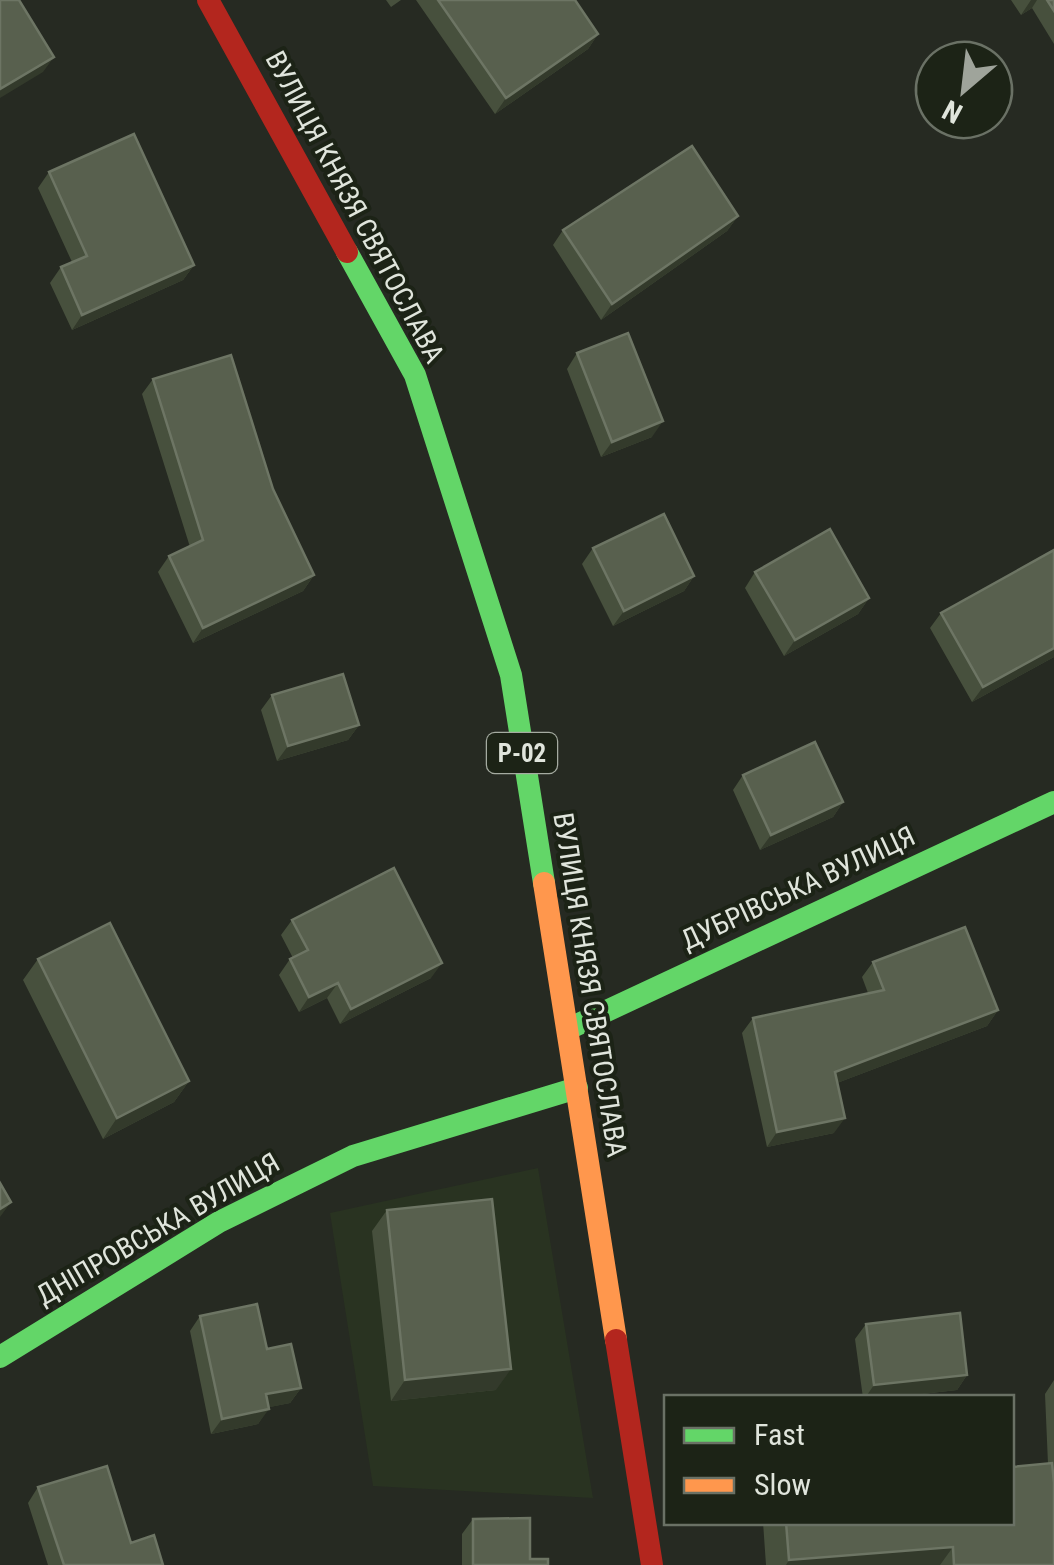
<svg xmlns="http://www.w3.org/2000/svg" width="1054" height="1565" font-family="'Roboto Condensed',sans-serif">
<rect width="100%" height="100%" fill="#262a22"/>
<!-- built -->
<path fill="#293321" d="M 538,1168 L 593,1498 L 373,1486 L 330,1213 Z"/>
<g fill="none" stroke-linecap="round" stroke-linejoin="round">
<!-- fast -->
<path stroke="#63d668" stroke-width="22" d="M 347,252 L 415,375 L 511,675 L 544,883
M 568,1029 L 1054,802
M 0,1357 L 219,1222 L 353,1156 L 577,1088"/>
<!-- slow -->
<path stroke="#ff974d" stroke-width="22" d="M 544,883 L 616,1340"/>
<!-- jam -->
<path stroke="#b3261e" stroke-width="22" d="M 208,0 L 347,252
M 616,1340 L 652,1565"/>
</g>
<!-- wall -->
<path fill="#47503d" d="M 386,0 L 401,0 L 391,7 Z
M 416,0 L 575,0 L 598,34 L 588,49 L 495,114 Z
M 1011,0 L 1054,0 L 1054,44 L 1032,8 L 1021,15 Z
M 49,172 L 194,265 L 183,280 L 72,330 L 50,283 L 61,267 L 72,262 L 38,188 Z
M 738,216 L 727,231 L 601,320 L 553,245 L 563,230 Z
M 577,353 L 652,437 L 601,457 L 567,369 Z
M 153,379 L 273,489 L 314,575 L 303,591 L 193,643 L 158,572 L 169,556 L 190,547 L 142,394 Z
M 593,548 L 694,576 L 684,591 L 613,626 L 582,564 Z
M 1054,550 L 1054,657 L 972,702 L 930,628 L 941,613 Z
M 755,572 L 869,598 L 858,614 L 784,656 L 745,588 Z
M 272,695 L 359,725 L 348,740 L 277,761 L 261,710 Z
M 743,775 L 843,802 L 833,817 L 760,850 L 733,790 Z
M 292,920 L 431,978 L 340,1024 L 327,998 L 299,1012 L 279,975 L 290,959 L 293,958 L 281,935 Z
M 38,959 L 189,1081 L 174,1102 L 103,1139 L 23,980 Z
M 873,962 L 998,1010 L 987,1026 L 837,1083 L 834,1133 L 767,1147 L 742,1033 L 753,1018 L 868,993 L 862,977 Z
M 387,1210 L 496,1390 L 391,1401 L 372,1231 Z
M 200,1316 L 267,1349 L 301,1388 L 290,1403 L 269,1407 L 258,1424 L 211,1434 L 190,1331 Z
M 866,1324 L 967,1375 L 957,1390 L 887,1398 L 863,1398 L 855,1339 Z
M 1054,1380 L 1054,1565 L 766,1565 L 763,1522 L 1012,1522 L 1048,1464 L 1045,1394 Z
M 38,1487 L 131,1543 L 163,1565 L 48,1565 L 28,1503 Z
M 473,1519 L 530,1559 L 548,1565 L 462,1565 L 462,1534 Z"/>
<!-- shaded-wall -->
<path fill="#333a2b" d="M 1031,0 L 1037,0 L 1032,8 L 1021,15 Z
M 598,34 L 588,49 L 495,114 L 506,98 Z
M 54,57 L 43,72 L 0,98 L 0,89 Z
M 738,216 L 727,231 L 601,320 L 612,304 Z
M 194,265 L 183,280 L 72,330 L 82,315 Z
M 663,421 L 652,437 L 601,457 L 612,442 Z
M 314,575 L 303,591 L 193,643 L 203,628 Z
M 694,576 L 684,591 L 613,626 L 624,611 Z
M 869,598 L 858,614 L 784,656 L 795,640 Z
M 1054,648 L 1054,657 L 972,702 L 983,687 Z
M 359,725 L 348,740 L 277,761 L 288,746 Z
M 843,802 L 833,817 L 760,850 L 771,835 Z
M 442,963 L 431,978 L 340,1024 L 351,1009 Z
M 338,983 L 327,998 L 299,1012 L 309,997 Z
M 998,1010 L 987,1026 L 824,1088 L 835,1072 Z
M 189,1081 L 174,1102 L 103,1139 L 117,1118 Z
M 845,1118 L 834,1133 L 767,1147 L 777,1132 Z
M 11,1202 L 0,1217 L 0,1209 Z
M 511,1369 L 496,1390 L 391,1401 L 405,1380 Z
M 967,1375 L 957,1390 L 887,1398 L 865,1398 L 874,1385 Z
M 301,1388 L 290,1403 L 256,1410 L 266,1394 Z
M 269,1409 L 258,1424 L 211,1434 L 222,1419 Z
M 953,1547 L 940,1565 L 786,1565 L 789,1560 Z"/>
<!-- building -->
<path fill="#58604e" stroke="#6d7564" stroke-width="2.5" d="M 0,0 L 19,0 L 54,57 L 0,89 Z
M 438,0 L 575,0 L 598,34 L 506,98 Z
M 1047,0 L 1054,0 L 1054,11 Z
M 134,134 L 194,265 L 82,315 L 61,267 L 87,256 L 49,172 Z
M 692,146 L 738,216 L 612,304 L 563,230 Z
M 628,333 L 663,421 L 612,442 L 577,353 Z
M 231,355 L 273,489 L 314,575 L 203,628 L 169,556 L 203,540 L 153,379 Z
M 664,514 L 694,576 L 624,611 L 593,548 Z
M 830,529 L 869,598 L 795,640 L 755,572 Z
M 1054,550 L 1054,648 L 983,687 L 941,613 Z
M 343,674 L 359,725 L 288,746 L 272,695 Z
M 815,742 L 843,802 L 771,835 L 743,775 Z
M 394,868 L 442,963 L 351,1009 L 338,983 L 309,997 L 290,959 L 308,950 L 292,920 Z
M 110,923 L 189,1081 L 117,1118 L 38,959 Z
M 965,927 L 998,1010 L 835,1072 L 845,1118 L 777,1132 L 753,1018 L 884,990 L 873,962 Z
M 0,1183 L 11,1202 L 0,1209 Z
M 492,1199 L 511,1369 L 405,1380 L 387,1210 Z
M 257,1304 L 267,1349 L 291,1344 L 301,1388 L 266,1394 L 269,1409 L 222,1419 L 200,1316 Z
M 960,1313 L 967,1375 L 874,1385 L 866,1324 Z
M 1052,1463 L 1054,1483 L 1054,1565 L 954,1565 L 953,1547 L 789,1560 L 786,1522 L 1012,1522 L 1012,1467 Z
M 107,1466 L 131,1543 L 154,1535 L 163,1565 L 64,1565 L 38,1487 Z
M 530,1518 L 530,1559 L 548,1559 L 548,1565 L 473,1565 L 473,1519 Z"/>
<g text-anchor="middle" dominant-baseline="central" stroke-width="8" stroke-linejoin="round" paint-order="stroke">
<!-- shield labels -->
<rect fill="#1c2316" stroke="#a5aba1" stroke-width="2.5" x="487" y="733" width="70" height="40" rx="8"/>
<g font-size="25" font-weight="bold" fill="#e0e5dc">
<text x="522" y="753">Р-02</text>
</g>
<!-- street labels -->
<g font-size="28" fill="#e0e5dc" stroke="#1c2316">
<text transform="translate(355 207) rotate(62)">ВУЛИЦЯ КНЯЗЯ СВЯТОСЛАВА</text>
<text transform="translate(798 888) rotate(-25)">ДУБРІВСЬКА ВУЛИЦЯ</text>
<text transform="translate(590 985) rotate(81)">ВУЛИЦЯ КНЯЗЯ СВЯТОСЛАВА</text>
<text transform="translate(158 1229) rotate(-30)">ДНІПРОВСЬКА ВУЛИЦЯ</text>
</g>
</g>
<!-- legend -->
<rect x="664" y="1395" width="350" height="130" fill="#1c2316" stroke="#6a7165" stroke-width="2.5"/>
<rect x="684" y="1428" width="50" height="15" fill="#63d668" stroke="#6a7165" stroke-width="2.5"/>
<text x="754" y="1445" font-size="30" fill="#e0e5dc">Fast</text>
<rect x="684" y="1478" width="50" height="15" fill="#ff974d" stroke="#6a7165" stroke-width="2.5"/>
<text x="754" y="1495" font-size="30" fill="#e0e5dc">Slow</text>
<!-- north arrow -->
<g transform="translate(964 90) rotate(208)"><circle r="48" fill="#1c2316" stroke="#6a7165" stroke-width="2.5"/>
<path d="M0-8L18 38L0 25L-18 38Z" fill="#9fa49b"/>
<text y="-15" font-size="28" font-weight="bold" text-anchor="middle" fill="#e0e5dc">N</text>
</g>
</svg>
